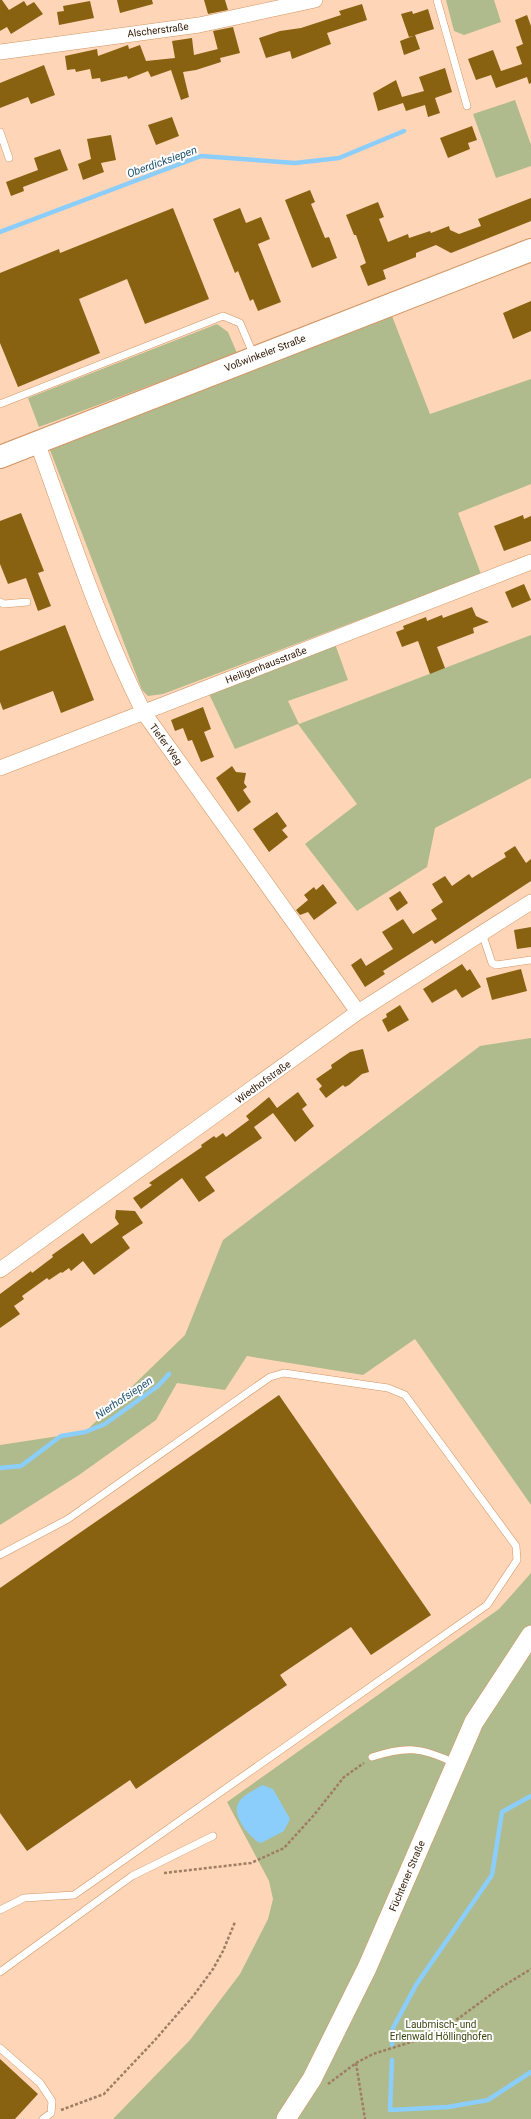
<svg xmlns="http://www.w3.org/2000/svg" width="531" height="2119" font-family="Roboto,sans-serif">
<rect width="100%" height="100%" fill="#fed6b7"/>
<!-- green -->
<path fill="#afbb8c" d="M 446,0 L 494,0 L 501,22 L 464,35 L 454,31 Z
M 515,100 L 531,145 L 531,166 L 496,178 L 473,114 Z
M 392,316 L 430,414 L 531,379 L 531,484 L 458,513 L 481,574 L 163,694 L 148,696 L 142,690 L 50,450 Z
M 217,324 L 228,332 L 237,353 L 39,427 L 28,398 Z
M 531,635 L 531,778 L 435,828 L 427,867 L 357,911 L 305,844 L 357,804 L 298,724 L 235,749 L 209,694 L 335,644 L 348,680 L 288,701 L 299,724 Z
M 531,1038 L 531,1505 L 415,1339 L 363,1375 L 247,1356 L 225,1390 L 177,1383 L 156,1420 L 79,1475 L 0,1525 L 0,1445 L 85,1432 L 185,1335 L 223,1240 L 480,1046 Z
M 531,1573 L 531,2119 L 113,2119 L 190,2040 L 240,1974 L 268,1919 L 273,1899 L 269,1881 L 227,1802 L 499,1609 Z"/>
<!-- water -->
<path fill="#8bcefc" d="M 262,1785 L 273,1789 L 290,1819 L 284,1831 L 261,1843 C 250,1839 230,1814 239,1802 C 243,1795 255,1790 262,1785 Z"/>
<g fill="none" stroke-linecap="round" stroke-linejoin="round">
<!-- stream -->
<path stroke="#8bcefc" stroke-width="4.5" d="M 0,232 L 201,156 L 295,163 L 339,158 L 404,131
M 0,1468 L 21,1466 L 61,1436 L 85,1432 L 105,1424 L 158,1386 L 169,1374
M 392,2045 L 393,2028 L 416,1985 L 492,1875 L 502,1812 L 531,1796
M 392,2060 L 390,2110 L 448,2107 L 488,2100 L 531,2072"/>
</g>
<!-- building -->
<path fill="#886111" d="M 0,0 L 2,0 L 9,10 L 24,1 L 27,6 L 34,2 L 43,14 L 11,34 L 7,27 L 0,31 Z
M 117,0 L 152,0 L 153,4 L 120,13 Z
M 204,0 L 225,0 L 228,10 L 208,14 Z
M 90,1 L 94,18 L 59,25 L 57,12 L 64,11 L 63,6 Z
M 362,4 L 367,20 L 327,33 L 331,44 L 292,59 L 290,51 L 266,58 L 259,38 L 280,31 L 301,28 L 341,15 L 339,11 Z
M 428,9 L 434,29 L 415,35 L 420,49 L 404,55 L 400,41 L 413,36 L 409,37 L 401,14 L 412,11 L 413,14 Z
M 527,15 L 531,26 L 531,83 L 529,84 L 527,77 L 496,88 L 491,75 L 476,80 L 468,59 L 493,50 L 501,71 L 522,64 L 516,47 L 523,44 L 515,20 Z
M 233,27 L 240,53 L 220,58 L 213,31 Z
M 192,38 L 194,55 L 218,49 L 221,62 L 196,70 L 183,72 L 189,97 L 181,100 L 171,70 L 151,77 L 148,71 L 128,79 L 127,76 L 101,82 L 100,78 L 92,79 L 90,69 L 76,72 L 75,69 L 67,70 L 65,56 L 97,49 L 98,56 L 128,45 L 129,49 L 140,45 L 146,61 L 175,58 L 172,41 Z
M 44,65 L 55,95 L 31,104 L 28,97 L 0,108 L 0,83 Z
M 445,68 L 452,92 L 435,98 L 440,113 L 428,117 L 425,105 L 406,111 L 403,103 L 378,111 L 373,93 L 396,80 L 402,97 L 424,91 L 419,77 Z
M 172,117 L 179,136 L 156,145 L 148,125 Z
M 472,126 L 477,140 L 468,143 L 470,149 L 448,158 L 440,138 Z
M 111,135 L 116,160 L 101,163 L 104,172 L 83,180 L 78,164 L 91,159 L 87,139 Z
M 60,149 L 68,170 L 23,187 L 24,191 L 11,196 L 6,182 L 38,170 L 34,158 Z
M 310,190 L 315,202 L 311,204 L 325,238 L 329,237 L 337,258 L 312,268 L 285,200 Z
M 531,198 L 531,221 L 451,253 L 436,245 L 416,253 L 416,257 L 383,270 L 386,279 L 368,286 L 360,266 L 366,263 L 356,235 L 354,235 L 346,215 L 378,202 L 384,217 L 379,219 L 388,242 L 408,234 L 409,238 L 430,231 L 431,233 L 449,226 L 450,230 L 459,234 L 481,226 L 478,219 Z
M 173,208 L 209,299 L 145,324 L 127,279 L 79,299 L 100,353 L 18,387 L 0,343 L 0,273 L 59,249 L 60,253 Z
M 240,208 L 246,223 L 261,217 L 270,239 L 258,244 L 281,302 L 258,311 L 253,299 L 250,301 L 238,271 L 235,273 L 213,219 Z
M 531,301 L 531,331 L 513,339 L 503,313 Z
M 21,513 L 44,571 L 38,573 L 51,606 L 38,611 L 26,578 L 8,584 L 0,564 L 0,521 Z
M 523,515 L 524,519 L 531,516 L 531,541 L 504,551 L 494,526 Z
M 524,584 L 531,600 L 512,608 L 505,592 Z
M 472,607 L 476,616 L 489,622 L 473,628 L 474,633 L 437,647 L 445,668 L 430,674 L 418,641 L 402,647 L 396,632 L 404,629 L 403,626 L 426,617 L 427,621 L 442,615 L 443,618 Z
M 65,625 L 94,700 L 61,713 L 53,691 L 3,710 L 0,702 L 0,651 Z
M 203,707 L 211,729 L 204,732 L 214,757 L 201,762 L 192,740 L 188,741 L 183,728 L 175,731 L 171,720 Z
M 232,766 L 236,772 L 246,773 L 244,783 L 247,787 L 243,790 L 251,802 L 238,812 L 216,778 Z
M 277,812 L 287,826 L 282,830 L 288,837 L 269,852 L 253,829 Z
M 515,846 L 526,863 L 531,859 L 531,881 L 435,944 L 432,940 L 383,971 L 385,974 L 365,987 L 351,965 L 361,958 L 366,966 L 393,949 L 382,932 L 403,919 L 413,934 L 437,919 L 431,910 L 443,902 L 432,884 L 445,876 L 452,886 L 469,874 L 472,878 L 506,857 L 504,853 Z
M 323,884 L 337,903 L 314,920 L 308,912 L 300,915 L 296,910 L 308,900 L 304,895 L 314,887 L 316,890 Z
M 400,891 L 408,903 L 397,911 L 389,898 Z
M 531,927 L 531,947 L 517,949 L 514,930 Z
M 462,964 L 467,971 L 470,969 L 481,987 L 462,998 L 456,989 L 432,1003 L 423,989 Z
M 521,969 L 527,991 L 492,1000 L 486,978 Z
M 400,1005 L 409,1020 L 388,1032 L 382,1020 L 387,1017 L 386,1014 Z
M 363,1049 L 369,1072 L 362,1074 L 349,1085 L 345,1087 L 343,1085 L 326,1098 L 319,1089 L 322,1086 L 316,1079 L 332,1068 L 331,1065 L 350,1052 Z
M 298,1092 L 307,1105 L 302,1109 L 314,1126 L 295,1142 L 273,1113 L 254,1127 L 262,1138 L 205,1177 L 215,1191 L 199,1202 L 182,1178 L 141,1209 L 133,1198 L 152,1185 L 149,1183 L 202,1147 L 201,1145 L 214,1136 L 216,1138 L 223,1133 L 226,1137 L 249,1120 L 253,1125 L 246,1116 L 269,1097 L 277,1108 Z
M 116,1210 L 135,1211 L 143,1223 L 122,1237 L 130,1248 L 94,1275 L 83,1261 L 71,1271 L 69,1268 L 62,1273 L 61,1272 L 49,1280 L 47,1278 L 22,1296 L 24,1299 L 14,1306 L 20,1314 L 0,1328 L 0,1294 L 31,1271 L 32,1273 L 53,1257 L 52,1255 L 83,1233 L 91,1244 L 119,1224 L 115,1218 Z
M 279,1395 L 431,1615 L 371,1655 L 351,1627 L 280,1675 L 287,1685 L 136,1789 L 130,1780 L 27,1851 L 0,1813 L 0,1588 Z
M 0,2059 L 38,2094 L 15,2119 L 0,2119 Z"/>
<g fill="none" stroke-linecap="round" stroke-linejoin="round">
<defs>
<path id="service" d="M 437,0 L 467,106
M 0,132 L 9,158
M 0,404 L 223,316 L 240,323 L 254,356
M 0,602 L 4,604 L 27,602
M 482,933 L 492,963 L 496,965 L 531,960
M 0,1555 L 68,1519 L 270,1377 L 284,1373 L 388,1388 L 405,1395 L 516,1546 L 517,1560 L 487,1605 L 74,1895 L 24,1898 L 0,1910
M 372,1757 C 406,1746 422,1747 454,1763
M 0,1972 L 132,1876 L 213,1836
M 0,2048 L 40,2083 L 52,2101 L 51,2113 L 43,2119"/>
<path id="minor" d="M 0,52 L 199,25 L 315,0
M 37,442 C 70,533 100,626 144,713 L 358,1012
M 0,768 L 531,562
M 0,1270 L 358,1012 L 531,902"/>
<path id="tertiary" d="M 286,2119 L 312,2079 L 367,1968 L 474,1722 L 531,1635"/>
<path id="primary" d="M 0,457 L 531,250"/>
</defs>
<!-- service casing -->
<use href="#service" stroke="#d39461" stroke-width="8"/>
<!-- minor casing -->
<use href="#minor" stroke="#d39461" stroke-width="16"/>
<!-- tertiary casing -->
<use href="#tertiary" stroke="#d39461" stroke-width="20"/>
<!-- primary casing -->
<use href="#primary" stroke="#d39461" stroke-width="24"/>
<!-- path -->
<path stroke="#9e7d63" stroke-width="2.5" stroke-dasharray="3 2" stroke-linecap="butt" d="M 164,1873 L 251,1863 L 284,1848 L 314,1815 L 344,1777 L 364,1763
M 356,2063 L 365,2119
M 328,2084 L 356,2063 L 373,2054 L 424,2038 L 441,2031 L 500,1988 L 531,1969
M 61,2110 L 104,2094 L 155,2040 L 194,1995 L 213,1969 L 223,1951 L 235,1922"/>
<!-- service -->
<use href="#service" stroke="#fff" stroke-width="7"/>
<!-- minor -->
<use href="#minor" stroke="#fff" stroke-width="15"/>
<!-- tertiary -->
<use href="#tertiary" stroke="#fff" stroke-width="19"/>
<!-- primary -->
<use href="#primary" stroke="#fff" stroke-width="22"/>
</g>
<g text-anchor="middle" dominant-baseline="central" stroke-width="4" stroke-linejoin="round" paint-order="stroke">
<!-- street labels -->
<g font-size="10" fill="#301803" stroke="#fff">
<text transform="translate(158 30) rotate(-7)">Alscherstraße</text>
<text transform="translate(265 353) rotate(-21)">Voßwinkeler Straße</text>
<text transform="translate(266 665) rotate(-21)">Heiligenhausstraße</text>
<text transform="translate(166 744) rotate(54)">Tiefer Weg</text>
<text transform="translate(263 1082) rotate(-36)">Wiedhofstraße</text>
<text transform="translate(407 1876) rotate(-67)">Füchtener Straße</text>
</g>
<!-- park labels -->
<g font-size="10" fill="#3a4410" stroke="#fff">
<text x="441" y="2024">Laubmisch- und<tspan x="441" dy="12">Erlenwald Höllinghofen</tspan></text>
</g>
<!-- water labels -->
<g font-size="11" font-style="italic" fill="#225473" stroke="#fff">
<text transform="translate(162 162) rotate(-20)">Oberdicksiepen</text>
<text transform="translate(124 1398) rotate(-34)">Nierhofsiepen</text>
</g>
</g>
</svg>
